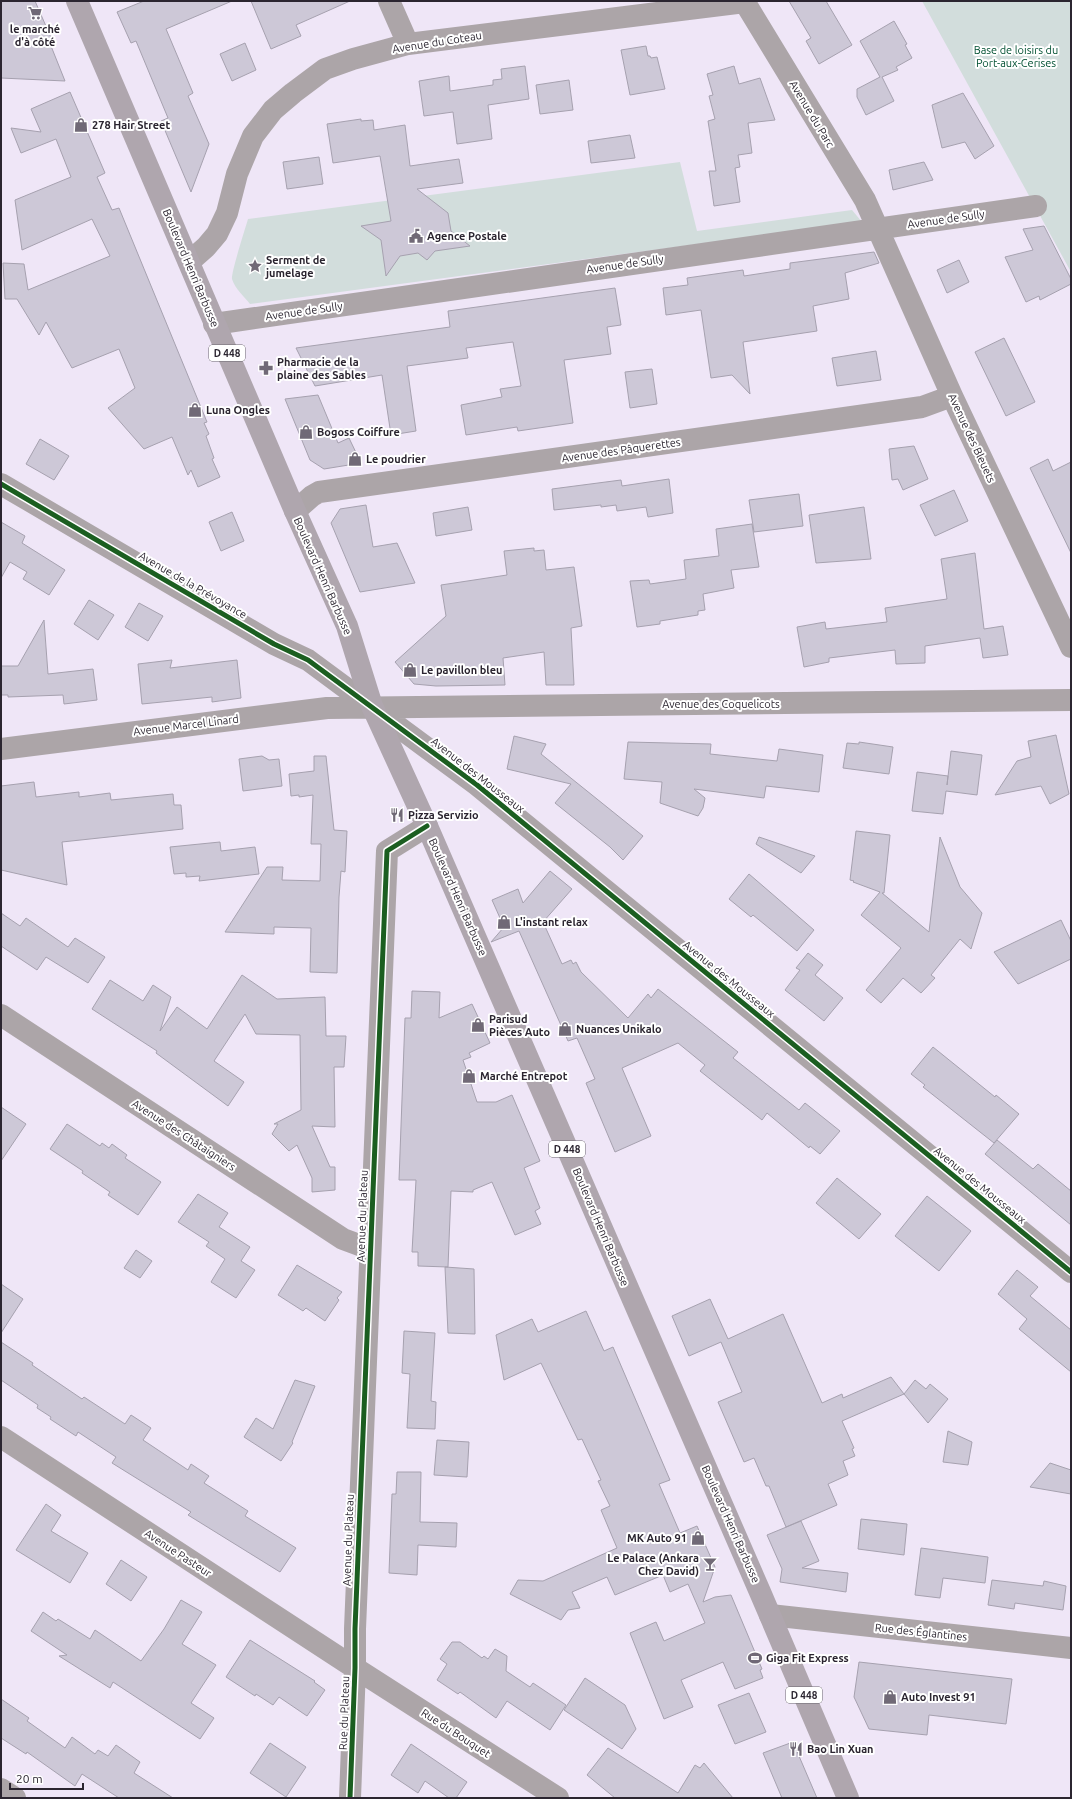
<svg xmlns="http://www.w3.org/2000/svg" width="1072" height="1799" font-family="Ubuntu,sans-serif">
<rect width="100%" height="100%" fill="#efe6f7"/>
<!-- green -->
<path fill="#d2dddc" d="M 922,1 L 1071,1 L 1071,272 Z
M 680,162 L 697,231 L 852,210 L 862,222 L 250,304 C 244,296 235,289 232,279 C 231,273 245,229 248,219 Z"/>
<!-- building -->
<path fill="#cdc8d7" stroke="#a6a1af" d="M 1,1 L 35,1 L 52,40 L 49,41 L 65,81 L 1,78 Z
M 144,1 L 232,1 L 166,29 L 193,93 L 188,96 L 209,144 L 191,192 L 161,121 L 168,118 L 136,41 L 131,43 L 117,12 Z
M 251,1 L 350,1 L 296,25 L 301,36 L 271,49 Z
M 789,1 L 826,1 L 852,45 L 819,64 L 806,41 L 811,38 Z
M 894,21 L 907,44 L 905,45 L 912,58 L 896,67 L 898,70 L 882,77 L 894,101 L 866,115 L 857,97 L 857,89 L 880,77 L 860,41 Z
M 245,43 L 256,70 L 232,81 L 220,54 Z
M 646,46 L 648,56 L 650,56 L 651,58 L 657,57 L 665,89 L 630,95 L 621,50 Z
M 525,66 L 529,99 L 488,105 L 492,139 L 457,144 L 453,112 L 424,116 L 419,81 L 449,76 L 450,91 L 493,85 L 493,80 L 502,79 L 501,69 Z
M 734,66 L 739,84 L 760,78 L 775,120 L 748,123 L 752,153 L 738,155 L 740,167 L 735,168 L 740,202 L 714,206 L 709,171 L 716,171 L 708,121 L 715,119 L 709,96 L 713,95 L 707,74 Z
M 569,80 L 573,110 L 540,114 L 536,85 Z
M 70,92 L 105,173 L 97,177 L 112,210 L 119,208 L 207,422 L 204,423 L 209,434 L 206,436 L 214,458 L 212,459 L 220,477 L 198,487 L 191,470 L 188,475 L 172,437 L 144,449 L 108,408 L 135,388 L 119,349 L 72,368 L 46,322 L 39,335 L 17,299 L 5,299 L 3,263 L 24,264 L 28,290 L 110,256 L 92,219 L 22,250 L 15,200 L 71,177 L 56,139 L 21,153 L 11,128 L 41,132 L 31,109 Z
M 963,93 L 994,146 L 975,159 L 965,142 L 942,148 L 932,105 Z
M 361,119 L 361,121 L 373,120 L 374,130 L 405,125 L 410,166 L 459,159 L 463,183 L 417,189 L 448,213 L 451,231 L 470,246 L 435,251 L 427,260 L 418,253 L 400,256 L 386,276 L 381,240 L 361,226 L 391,221 L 380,156 L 333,163 L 327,124 Z
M 630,135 L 635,158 L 591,163 L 588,141 Z
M 319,157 L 323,184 L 287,189 L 283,162 Z
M 924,162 L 933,180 L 893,190 L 889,170 Z
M 1044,226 L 1071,279 L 1071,284 L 1040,300 L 1039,296 L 1026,302 L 1005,257 L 1033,250 L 1023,229 Z
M 874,252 L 879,263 L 845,273 L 849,299 L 813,306 L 817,331 L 743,342 L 750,394 L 732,375 L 711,378 L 701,310 L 666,315 L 663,288 L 688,285 L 687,278 L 743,270 L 744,276 L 790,269 L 790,263 Z
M 959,260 L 969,282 L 947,293 L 937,270 Z
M 615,288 L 621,325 L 607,327 L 611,354 L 564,360 L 573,423 L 518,431 L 517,427 L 466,435 L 461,405 L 502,397 L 500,389 L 521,386 L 513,342 L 466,348 L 468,358 L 407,366 L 416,431 L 391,435 L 382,375 L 315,386 L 296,348 L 450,327 L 448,311 Z
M 1004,338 L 1035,402 L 1006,416 L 975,352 Z
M 876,351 L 881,380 L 837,386 L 832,358 Z
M 652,369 L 657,404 L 630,408 L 625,372 Z
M 318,395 L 338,443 L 349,438 L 361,463 L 324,469 L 310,460 L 285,399 Z
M 40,439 L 69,456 L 54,480 L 26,464 Z
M 914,446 L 928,479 L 903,490 L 898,479 L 892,480 L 889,449 Z
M 1048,459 L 1053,471 L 1071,462 L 1071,553 L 1030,468 Z
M 669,479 L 673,513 L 648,517 L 646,507 L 617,511 L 616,505 L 601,507 L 601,505 L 554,510 L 552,489 L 621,480 L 622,486 Z
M 954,490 L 968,521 L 935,536 L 920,505 Z
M 799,494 L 803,526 L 754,532 L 749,500 Z
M 366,505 L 373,547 L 397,543 L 415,583 L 360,592 L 331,523 L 340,509 Z
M 468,507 L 472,530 L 436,536 L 433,513 Z
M 864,507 L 871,559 L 816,563 L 809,515 Z
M 232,512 L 244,541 L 221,551 L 209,522 Z
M 1,522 L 25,536 L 22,543 L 65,570 L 49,595 L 23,579 L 27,572 L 10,562 L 1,578 Z
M 752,524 L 759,567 L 731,570 L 734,588 L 703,594 L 705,610 L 698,611 L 698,615 L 660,621 L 660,624 L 637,627 L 630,581 L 649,580 L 650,584 L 686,579 L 684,560 L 719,556 L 716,529 Z
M 534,548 L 534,551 L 544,550 L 546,570 L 574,567 L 582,626 L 571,628 L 574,685 L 546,685 L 544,652 L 503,658 L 505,685 L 436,686 L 414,684 L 395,662 L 446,616 L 441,585 L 507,575 L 504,551 Z
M 975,553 L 984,629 L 1003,626 L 1008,655 L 983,658 L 980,638 L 925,646 L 925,663 L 896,664 L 895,650 L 829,658 L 829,662 L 804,667 L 797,627 L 825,622 L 826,629 L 887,622 L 885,608 L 947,599 L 941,559 Z
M 89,600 L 114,615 L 98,640 L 74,624 Z
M 139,603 L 163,616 L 148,641 L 125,627 Z
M 44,620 L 48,674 L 93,669 L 97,700 L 64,704 L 63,695 L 8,697 L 8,695 L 1,695 L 1,666 L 18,666 Z
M 172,660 L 170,668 L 237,660 L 241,698 L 212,702 L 212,697 L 142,704 L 138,664 Z
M 1056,735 L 1069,794 L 1050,804 L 1041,786 L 995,795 L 1017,761 L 1031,757 L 1028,741 Z
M 514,736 L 546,744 L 541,754 L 643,836 L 623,860 L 610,847 L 555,803 L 571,784 L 507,769 Z
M 628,742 L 711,744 L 710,754 L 777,761 L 779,749 L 823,755 L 819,792 L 766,786 L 764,798 L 694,789 L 705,798 L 703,808 L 698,816 L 660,803 L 662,782 L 624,779 Z
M 859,742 L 893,747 L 889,774 L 843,768 L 847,743 L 859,744 Z
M 951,751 L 982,755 L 977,795 L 946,791 L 943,814 L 912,811 L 917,772 L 948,776 L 947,785 Z
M 262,756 L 269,760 L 279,759 L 282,786 L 243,791 L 239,759 Z
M 314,756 L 326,756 L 334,830 L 347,831 L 345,872 L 341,871 L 339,897 L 337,973 L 310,972 L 311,928 L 274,927 L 274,934 L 225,932 L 267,867 L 283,867 L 282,880 L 320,881 L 321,844 L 311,844 L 313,795 L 299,797 L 299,795 L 291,796 L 289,774 L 314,771 Z
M 34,782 L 36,797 L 79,792 L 79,797 L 110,793 L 111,800 L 173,794 L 174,805 L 181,805 L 183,829 L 62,842 L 67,885 L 1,870 L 1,786 Z
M 856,831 L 890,835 L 884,893 L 882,893 L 929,932 L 940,837 L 960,887 L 982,913 L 971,949 L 960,939 L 931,975 L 935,978 L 921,993 L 903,978 L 881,1003 L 866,990 L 901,948 L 861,915 L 880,892 L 853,882 L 854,881 L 850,880 Z
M 759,837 L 815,856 L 801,873 L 756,844 Z
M 220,842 L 221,851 L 255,847 L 259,874 L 199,881 L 200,876 L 186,877 L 186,873 L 174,874 L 170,847 Z
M 550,871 L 572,889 L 543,922 L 562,964 L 571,960 L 573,964 L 576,962 L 581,972 L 628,1018 L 648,994 L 651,998 L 658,989 L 738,1052 L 733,1058 L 799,1110 L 805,1103 L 840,1131 L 820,1154 L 810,1146 L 809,1148 L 767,1113 L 762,1120 L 700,1071 L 705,1065 L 678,1043 L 622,1068 L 651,1136 L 615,1152 L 586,1083 L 595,1079 L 577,1038 L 568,1041 L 519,931 L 491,942 L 504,927 L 492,900 L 518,889 L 523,903 Z
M 749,874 L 814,930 L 797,951 L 753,915 L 751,917 L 729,899 Z
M 1,913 L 20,926 L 26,918 L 68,947 L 75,938 L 105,957 L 88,983 L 46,957 L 37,970 L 1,946 Z
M 1061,920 L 1071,941 L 1071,959 L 1018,984 L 994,952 Z
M 808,953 L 823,965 L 815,975 L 843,998 L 824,1021 L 785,990 L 800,970 L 796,968 Z
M 242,975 L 277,999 L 325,997 L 326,1036 L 346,1036 L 344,1067 L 334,1067 L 335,1127 L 312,1126 L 330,1167 L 335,1167 L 335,1190 L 312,1192 L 312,1178 L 297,1145 L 289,1151 L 272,1134 L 278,1124 L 274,1124 L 301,1110 L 300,1035 L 256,1034 L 245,1014 L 214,1061 L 244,1082 L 228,1106 L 156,1053 L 157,1051 L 92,1009 L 110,980 L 143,1001 L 153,985 L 171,997 L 160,1031 L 177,1007 L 207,1029 Z
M 412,991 L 440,992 L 439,1018 L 472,1004 L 490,1043 L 469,1053 L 471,1057 L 463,1060 L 477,1102 L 496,1102 L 512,1095 L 540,1161 L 524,1168 L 540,1208 L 535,1211 L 541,1224 L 515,1235 L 492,1182 L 473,1190 L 473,1192 L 451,1191 L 448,1267 L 418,1266 L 418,1252 L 412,1252 L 416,1180 L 399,1180 L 405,1018 L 411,1018 Z
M 933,1047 L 995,1097 L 996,1095 L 1019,1114 L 994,1143 L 923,1087 L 925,1085 L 911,1074 Z
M 1,1107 L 26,1124 L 1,1161 Z
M 67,1124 L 100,1146 L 102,1143 L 109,1148 L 112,1144 L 127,1155 L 125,1158 L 161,1182 L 138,1215 L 108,1195 L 110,1192 L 82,1173 L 83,1171 L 50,1149 Z
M 997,1140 L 1033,1169 L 1038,1164 L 1071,1191 L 1071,1225 L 985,1154 Z
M 837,1178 L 881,1214 L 859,1239 L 816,1203 Z
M 198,1194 L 228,1213 L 219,1227 L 250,1247 L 241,1261 L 255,1270 L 236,1298 L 211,1282 L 225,1259 L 206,1246 L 209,1242 L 178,1222 Z
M 927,1196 L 971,1231 L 939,1271 L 895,1236 Z
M 136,1250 L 152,1261 L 140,1278 L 124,1268 Z
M 297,1265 L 342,1292 L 337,1298 L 339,1300 L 325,1321 L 306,1308 L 303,1311 L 278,1295 Z
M 445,1267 L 474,1269 L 475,1334 L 448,1333 Z
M 1017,1270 L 1038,1287 L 1030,1296 L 1071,1330 L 1071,1372 L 1019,1329 L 1027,1319 L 998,1294 Z
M 1,1284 L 23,1299 L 1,1333 Z
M 710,1299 L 728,1339 L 783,1314 L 822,1403 L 842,1394 L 843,1398 L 891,1377 L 904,1394 L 842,1421 L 854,1448 L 852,1449 L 855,1456 L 843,1461 L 848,1475 L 828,1484 L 837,1505 L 786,1527 L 769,1486 L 766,1486 L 754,1458 L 744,1462 L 718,1402 L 742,1392 L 721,1342 L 689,1356 L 672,1316 Z
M 586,1311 L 604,1351 L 613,1347 L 670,1480 L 659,1484 L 680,1533 L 697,1526 L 715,1567 L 703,1602 L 715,1597 L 731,1595 L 762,1669 L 760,1670 L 763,1678 L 735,1689 L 723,1662 L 681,1680 L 693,1707 L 664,1719 L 630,1633 L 656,1622 L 664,1641 L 705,1623 L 688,1584 L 670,1592 L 663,1575 L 615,1595 L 607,1577 L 572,1592 L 580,1608 L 568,1610 L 561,1620 L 510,1594 L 518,1580 L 543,1581 L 617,1548 L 601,1510 L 610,1506 L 598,1481 L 601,1480 L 582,1439 L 578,1440 L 541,1363 L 504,1380 L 496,1335 L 532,1319 L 538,1332 Z
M 404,1331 L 435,1333 L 431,1401 L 436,1402 L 435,1429 L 407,1428 L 410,1374 L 402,1373 Z
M 1,1342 L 33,1363 L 32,1365 L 82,1399 L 84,1397 L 125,1424 L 131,1415 L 151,1428 L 143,1440 L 188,1470 L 191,1464 L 209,1476 L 204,1483 L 248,1511 L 245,1516 L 296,1548 L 280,1572 L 188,1515 L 191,1512 L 112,1463 L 116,1457 L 78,1432 L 76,1436 L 50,1419 L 51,1417 L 37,1408 L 38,1405 L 1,1380 Z
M 295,1380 L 315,1386 L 292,1442 L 293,1443 L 281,1461 L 244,1437 L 256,1418 L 273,1429 Z
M 915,1380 L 926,1389 L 930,1384 L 948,1399 L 928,1423 L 904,1394 Z
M 948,1431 L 972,1442 L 968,1465 L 943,1462 Z
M 437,1440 L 469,1442 L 467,1477 L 434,1475 Z
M 1050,1463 L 1071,1470 L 1071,1494 L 1030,1487 Z
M 397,1472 L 421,1472 L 420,1522 L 457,1523 L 456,1547 L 418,1545 L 417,1575 L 389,1573 L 392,1494 L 396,1494 Z
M 46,1504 L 61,1515 L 51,1531 L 88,1553 L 70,1583 L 16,1550 Z
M 861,1519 L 907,1524 L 904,1555 L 858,1549 Z
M 801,1521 L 819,1561 L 802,1568 L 848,1573 L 846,1592 L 780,1582 L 782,1569 L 767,1535 Z
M 921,1548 L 988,1557 L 985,1583 L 943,1578 L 940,1598 L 915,1595 Z
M 121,1560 L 147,1577 L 131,1601 L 106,1584 Z
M 992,1580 L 1043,1586 L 1044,1581 L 1066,1586 L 1063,1610 L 1015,1603 L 1014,1609 L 988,1605 Z
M 181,1600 L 202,1612 L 182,1644 L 216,1665 L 191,1703 L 214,1718 L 200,1739 L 113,1682 L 110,1688 L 59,1656 L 67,1655 L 31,1631 L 43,1612 L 56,1621 L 58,1619 L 90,1639 L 95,1630 L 141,1661 L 164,1629 Z
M 250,1640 L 315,1681 L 314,1682 L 325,1690 L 307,1716 L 279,1697 L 273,1705 L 256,1694 L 255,1696 L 226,1677 Z
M 452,1642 L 460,1642 L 482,1658 L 484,1656 L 488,1659 L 495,1649 L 507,1656 L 506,1671 L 530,1687 L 533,1683 L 566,1705 L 550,1730 L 507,1701 L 496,1718 L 460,1692 L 458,1694 L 437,1680 L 447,1664 L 440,1659 Z
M 859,1662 L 1012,1679 L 1006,1724 L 929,1715 L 927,1735 L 869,1729 L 854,1697 Z
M 585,1678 L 625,1705 L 636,1729 L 622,1749 L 564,1710 Z
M 749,1693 L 766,1732 L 735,1744 L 718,1705 Z
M 1,1699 L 29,1718 L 27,1721 L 65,1748 L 72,1737 L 95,1754 L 98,1750 L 108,1756 L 116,1745 L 140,1762 L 134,1773 L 173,1798 L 119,1798 L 82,1774 L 75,1786 L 27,1752 L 26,1754 L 1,1738 Z
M 793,1742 L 817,1798 L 782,1798 L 763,1753 Z
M 270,1743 L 306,1767 L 286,1797 L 250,1773 Z
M 411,1744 L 467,1782 L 456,1798 L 449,1798 L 425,1781 L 418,1793 L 391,1775 Z
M 608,1748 L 678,1793 L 695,1765 L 700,1768 L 704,1763 L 733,1798 L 615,1798 L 587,1775 Z"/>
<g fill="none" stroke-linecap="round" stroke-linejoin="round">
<!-- minor -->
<path stroke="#aca5a8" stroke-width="22" d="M 389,1 L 408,44
M 744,1 L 865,200 L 952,396 L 1071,647
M 189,262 L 206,247 L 217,234 L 227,213 L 237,174 L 253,136 L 273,110 L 293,93 L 325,69 L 353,59 L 408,44 L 745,2
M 214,324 L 1036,206
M 1,484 L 274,644 L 308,660 L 477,785 L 1071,1272
M 295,511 L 312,496 L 319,492 L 922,407 L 952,396
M 1,749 L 327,708 L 1071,700
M 1,1015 L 343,1239 L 370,1249
M 1,1437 L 355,1668 L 558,1798
M 770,1615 L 1071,1648
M 1,1789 L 15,1798
M 350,1798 L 355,1668 L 355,1629 L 387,851 L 427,826"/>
<!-- major -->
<path stroke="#afa6ae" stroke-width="22" d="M 77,1 L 295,511 L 347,626 L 372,706 L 427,826 L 760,1592 L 848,1798"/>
<defs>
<path id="cycleway" d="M 1,484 L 274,644 L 308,660 L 477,785 L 1071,1272
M 350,1798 L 355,1668 L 355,1629 L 387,851 L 427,826"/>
</defs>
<!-- cycleway casing -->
<use href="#cycleway" stroke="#fff" stroke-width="8"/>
<!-- cycleway -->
<use href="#cycleway" stroke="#1b5e20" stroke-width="5"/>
</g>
<!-- icons -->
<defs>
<symbol id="supermarket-bare" viewBox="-9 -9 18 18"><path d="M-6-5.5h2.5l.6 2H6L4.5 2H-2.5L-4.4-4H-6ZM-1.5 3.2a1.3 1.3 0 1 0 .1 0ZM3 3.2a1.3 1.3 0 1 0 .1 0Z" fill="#706976" stroke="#fff" stroke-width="2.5" paint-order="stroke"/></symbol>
<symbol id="shop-bare" viewBox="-9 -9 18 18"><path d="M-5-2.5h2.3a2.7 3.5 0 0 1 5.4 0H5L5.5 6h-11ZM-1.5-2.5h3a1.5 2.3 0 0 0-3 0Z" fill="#706976" stroke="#fff" stroke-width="2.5" paint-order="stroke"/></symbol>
<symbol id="civic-bare" viewBox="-9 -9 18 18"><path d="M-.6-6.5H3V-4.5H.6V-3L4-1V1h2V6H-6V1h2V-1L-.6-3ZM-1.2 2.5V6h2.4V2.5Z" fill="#706976" stroke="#fff" stroke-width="2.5" paint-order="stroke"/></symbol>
<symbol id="sight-bare" viewBox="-9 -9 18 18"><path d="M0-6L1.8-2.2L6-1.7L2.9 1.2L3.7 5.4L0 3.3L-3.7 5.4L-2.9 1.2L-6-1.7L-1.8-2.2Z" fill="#706976" stroke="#fff" stroke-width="2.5" paint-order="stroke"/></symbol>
<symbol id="pharmacy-bare" viewBox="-9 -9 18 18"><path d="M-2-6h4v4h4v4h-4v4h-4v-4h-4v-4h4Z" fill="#706976" stroke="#fff" stroke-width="2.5" paint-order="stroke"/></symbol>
<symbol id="restaurant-bare" viewBox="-9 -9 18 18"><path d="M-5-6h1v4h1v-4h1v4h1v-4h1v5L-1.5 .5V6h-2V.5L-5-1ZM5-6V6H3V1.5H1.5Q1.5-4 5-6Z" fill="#706976" stroke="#fff" stroke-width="2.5" paint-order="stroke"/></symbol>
<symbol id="bar-bare" viewBox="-9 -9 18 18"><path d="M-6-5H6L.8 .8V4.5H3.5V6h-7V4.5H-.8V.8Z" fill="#706976" stroke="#fff" stroke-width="2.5" paint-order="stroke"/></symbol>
<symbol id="stadium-bare" viewBox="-9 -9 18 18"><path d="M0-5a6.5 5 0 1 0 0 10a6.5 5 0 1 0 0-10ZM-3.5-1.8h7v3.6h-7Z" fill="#706976" stroke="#fff" stroke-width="2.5" paint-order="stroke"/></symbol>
</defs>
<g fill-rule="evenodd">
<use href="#supermarket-bare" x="25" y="3" width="20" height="20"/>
<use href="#shop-bare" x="71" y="115" width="20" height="20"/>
<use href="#civic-bare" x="406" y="226" width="20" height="20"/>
<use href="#sight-bare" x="245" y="256" width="20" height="20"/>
<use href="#pharmacy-bare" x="256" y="358" width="20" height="20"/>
<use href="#shop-bare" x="185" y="400" width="20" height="20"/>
<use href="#shop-bare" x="296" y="422" width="20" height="20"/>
<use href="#shop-bare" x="345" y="449" width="20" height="20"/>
<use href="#shop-bare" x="400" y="660" width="20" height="20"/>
<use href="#restaurant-bare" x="387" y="805" width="20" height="20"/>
<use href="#shop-bare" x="494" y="912" width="20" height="20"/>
<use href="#shop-bare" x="468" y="1015" width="20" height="20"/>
<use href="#shop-bare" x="555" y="1019" width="20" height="20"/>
<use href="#shop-bare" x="459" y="1066" width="20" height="20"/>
<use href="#shop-bare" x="688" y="1528" width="20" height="20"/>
<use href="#bar-bare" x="700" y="1554" width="20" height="20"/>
<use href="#stadium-bare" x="745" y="1648" width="20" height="20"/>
<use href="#shop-bare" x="880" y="1687" width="20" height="20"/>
<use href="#restaurant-bare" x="786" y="1739" width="20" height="20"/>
</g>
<g text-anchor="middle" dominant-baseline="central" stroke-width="4" stroke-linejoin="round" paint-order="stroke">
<!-- shield labels -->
<g fill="#fff" stroke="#6b666e" stroke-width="1">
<rect x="209" y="345" width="36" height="16" rx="3"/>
<rect x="549" y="1141" width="36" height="16" rx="3"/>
<rect x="786" y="1687" width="36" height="16" rx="3"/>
</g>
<g font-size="10" font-weight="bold" fill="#2b2530">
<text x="227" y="353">D 448</text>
<text x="567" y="1149">D 448</text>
<text x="804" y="1695">D 448</text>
</g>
<!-- poi labels -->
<g font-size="11" font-weight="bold" fill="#2b2530" stroke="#fff" text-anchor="start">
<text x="35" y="29" text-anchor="middle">le marché<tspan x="35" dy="13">d'à côté</tspan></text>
<text x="92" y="125">278 Hair Street</text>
<text x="427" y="236">Agence Postale</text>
<text x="266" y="260">Serment de<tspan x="266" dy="13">jumelage</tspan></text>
<text x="277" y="362">Pharmacie de la<tspan x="277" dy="13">plaine des Sables</tspan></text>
<text x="206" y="410">Luna Ongles</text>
<text x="317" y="432">Bogoss Coiffure</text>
<text x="366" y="459">Le poudrier</text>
<text x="421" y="670">Le pavillon bleu</text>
<text x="408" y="815">Pizza Servizio</text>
<text x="515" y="922">L'instant relax</text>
<text x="489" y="1019">Parisud<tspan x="489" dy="13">Pièces Auto</tspan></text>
<text x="576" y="1029">Nuances Unikalo</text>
<text x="480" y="1076">Marché Entrepot</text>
<text x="687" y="1538" text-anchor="end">MK Auto 91</text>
<text x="699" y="1558" text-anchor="end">Le Palace (Ankara<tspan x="699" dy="13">Chez David)</tspan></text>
<text x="766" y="1658">Giga Fit Express</text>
<text x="901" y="1697">Auto Invest 91</text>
<text x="807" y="1749">Bao Lin Xuan</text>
</g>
<!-- street labels -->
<g font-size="11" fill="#2b2530" stroke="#fff">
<text transform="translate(437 42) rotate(-9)">Avenue du Coteau</text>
<text transform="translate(812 114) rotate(59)">Avenue du Parc</text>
<text transform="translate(946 219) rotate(-8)">Avenue de Sully</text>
<text transform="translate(625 264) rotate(-8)">Avenue de Sully</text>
<text transform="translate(191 268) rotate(67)">Boulevard Henri Barbusse</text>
<text transform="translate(304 311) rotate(-8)">Avenue de Sully</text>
<text transform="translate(972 438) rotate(65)">Avenue des Bleuets</text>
<text transform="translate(621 450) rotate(-8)">Avenue des Pâquerettes</text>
<text transform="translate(323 576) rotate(66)">Boulevard Henri Barbusse</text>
<text transform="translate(193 585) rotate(30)">Avenue de la Prévoyance</text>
<text x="721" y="704">Avenue des Coquelicots</text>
<text transform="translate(186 725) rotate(-7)">Avenue Marcel Linard</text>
<text transform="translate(478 775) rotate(38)">Avenue des Mousseaux</text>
<text transform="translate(458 897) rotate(66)">Boulevard Henri Barbusse</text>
<text transform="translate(729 979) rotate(39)">Avenue des Mousseaux</text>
<text transform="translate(184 1135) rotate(33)">Avenue des Châtaigniers</text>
<text transform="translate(980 1185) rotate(39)">Avenue des Mousseaux</text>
<text transform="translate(362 1216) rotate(-88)">Avenue du Plateau</text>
<text transform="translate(601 1227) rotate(67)">Boulevard Henri Barbusse</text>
<text transform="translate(731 1524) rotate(66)">Boulevard Henri Barbusse</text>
<text transform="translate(348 1540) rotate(-88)">Avenue du Plateau</text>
<text transform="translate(178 1553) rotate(33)">Avenue Pasteur</text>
<text transform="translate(921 1632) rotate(6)">Rue des Églantines</text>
<text transform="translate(344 1713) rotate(-88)">Rue du Plateau</text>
<text transform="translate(456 1733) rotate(33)">Rue du Bouquet</text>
</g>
<!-- park labels -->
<g font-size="11" fill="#005032" stroke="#fff">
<text x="1016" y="50">Base de loisirs du<tspan x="1016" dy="13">Port-aux-Cerises</tspan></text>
</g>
</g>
<!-- border -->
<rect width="1072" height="1799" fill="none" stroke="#2b2530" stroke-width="4"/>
<!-- scale -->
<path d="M10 1783v6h73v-6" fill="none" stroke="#2b2530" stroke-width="2"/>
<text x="16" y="1783" font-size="12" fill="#2b2530" stroke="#ffffff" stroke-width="3" paint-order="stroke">20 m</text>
</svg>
